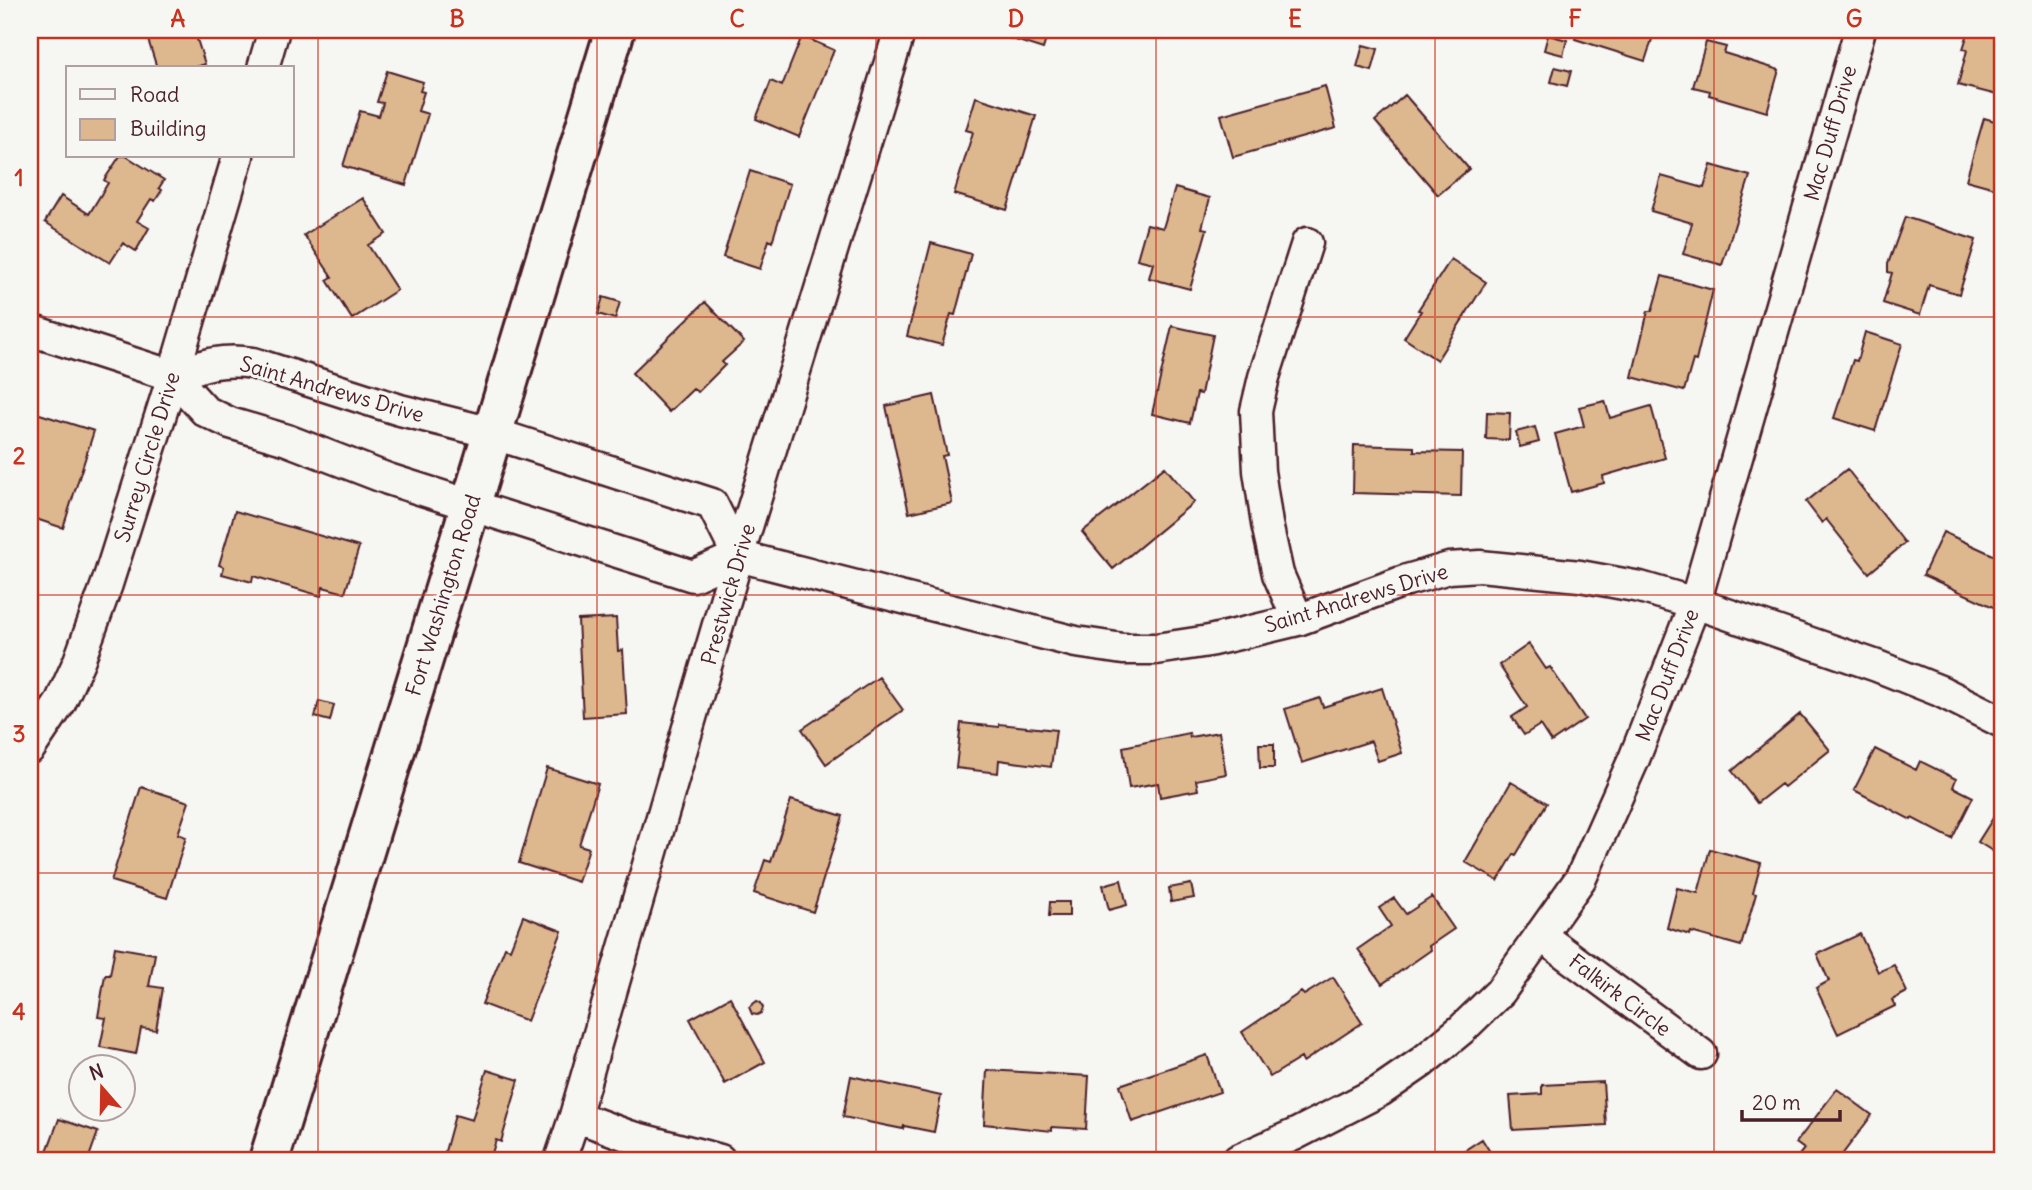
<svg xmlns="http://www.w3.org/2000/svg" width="2032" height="1190" font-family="Delius,sans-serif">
<rect width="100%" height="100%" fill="#f6f6f2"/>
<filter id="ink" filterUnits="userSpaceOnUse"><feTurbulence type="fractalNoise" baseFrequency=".0143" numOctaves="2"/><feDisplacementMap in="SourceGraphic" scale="14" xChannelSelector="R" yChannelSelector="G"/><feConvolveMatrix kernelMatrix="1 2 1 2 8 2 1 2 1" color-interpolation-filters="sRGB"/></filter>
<g filter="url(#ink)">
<!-- building -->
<path fill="#ddb78e" stroke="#4a1f2b" stroke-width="2" d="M 145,30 L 194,30 L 205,64 L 191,68 L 157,68 Z
M 994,30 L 1049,30 L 1043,49 L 993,33 Z
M 1577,30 L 1655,30 L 1645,61 L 1575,39 Z
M 1969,30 L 2002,30 L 2001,96 L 1958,85 L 1967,50 L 1963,49 Z
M 1548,35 L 1567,40 L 1563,55 L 1544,50 Z
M 802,36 L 834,50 L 799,137 L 756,119 L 771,81 L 782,86 Z
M 1706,42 L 1726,47 L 1724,53 L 1779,70 L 1767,112 L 1709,95 L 1710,91 L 1693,87 Z
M 1363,45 L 1378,49 L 1372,71 L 1357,67 Z
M 1555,67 L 1571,71 L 1567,86 L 1551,82 Z
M 387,71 L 423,82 L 420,91 L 424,92 L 418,111 L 428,114 L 406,185 L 343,166 L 360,111 L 379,116 L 383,103 L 377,102 Z
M 1325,86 L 1336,128 L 1233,157 L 1221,115 Z
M 1405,95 L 1469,169 L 1438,195 L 1375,121 Z
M 976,97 L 1036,116 L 1007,210 L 954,194 L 973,132 L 966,130 Z
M 1984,118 L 2002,123 L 2002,190 L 1966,180 Z
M 30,123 L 40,126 L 30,163 Z
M 120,156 L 126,156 L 164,180 L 159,188 L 162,190 L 155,201 L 151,199 L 137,221 L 149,228 L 136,251 L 123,243 L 110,263 L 45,222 L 61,196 L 89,214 L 108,183 L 104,180 Z
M 1711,165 L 1750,176 L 1722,265 L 1683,254 L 1692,223 L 1651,211 L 1661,176 L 1704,188 Z
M 750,171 L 790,184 L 772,242 L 769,240 L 760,269 L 723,257 Z
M 1175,188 L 1210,198 L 1202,228 L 1207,229 L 1190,289 L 1149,278 L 1153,263 L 1137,259 L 1147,224 L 1163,228 Z
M 363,198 L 386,234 L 368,245 L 397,290 L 352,319 L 327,280 L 332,277 L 304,235 Z
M 1905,217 L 1976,240 L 1959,294 L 1929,285 L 1920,315 L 1883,303 L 1892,273 L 1888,272 L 1888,264 Z
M 931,243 L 971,254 L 955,315 L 951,314 L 942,345 L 907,336 Z
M 1451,259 L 1486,282 L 1437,360 L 1404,338 L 1421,311 L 1418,310 Z
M 1662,276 L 1713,290 L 1696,361 L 1693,360 L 1684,391 L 1632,377 L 1648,311 L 1652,311 Z
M 603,297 L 620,302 L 615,319 L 598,314 Z
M 705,302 L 744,342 L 722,362 L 725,365 L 698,392 L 693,389 L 669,412 L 632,373 Z
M 1172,326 L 1213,335 L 1201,394 L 1197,393 L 1190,423 L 1152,414 Z
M 1865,332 L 1902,344 L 1875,431 L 1834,418 L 1853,360 L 1857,361 Z
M 934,395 L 947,455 L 942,456 L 952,503 L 909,513 L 886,406 Z
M 1605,401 L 1610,418 L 1651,406 L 1665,458 L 1603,476 L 1604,483 L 1571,492 L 1555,434 L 1584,426 L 1579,407 Z
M 30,411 L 94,431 L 63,528 L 30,517 Z
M 1487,412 L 1510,413 L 1509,440 L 1486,439 Z
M 1535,427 L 1539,442 L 1520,447 L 1516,432 Z
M 1354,445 L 1414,447 L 1414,451 L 1462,452 L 1461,496 L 1353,493 Z
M 1165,467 L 1194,502 L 1113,569 L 1082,532 Z
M 1847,469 L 1905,543 L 1869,573 L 1826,519 L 1822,523 L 1806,502 Z
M 235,511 L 359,547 L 345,593 L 323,587 L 321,596 L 253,576 L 252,582 L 222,574 L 224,567 L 219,565 Z
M 1943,532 L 2002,559 L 2002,611 L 1923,575 Z
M 616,618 L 618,651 L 623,650 L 627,714 L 583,717 L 578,620 Z
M 1529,644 L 1546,669 L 1550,667 L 1585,719 L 1551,742 L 1540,725 L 1524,735 L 1512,717 L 1527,707 L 1499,665 Z
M 879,677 L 903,710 L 826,764 L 802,729 Z
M 1382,688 L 1402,753 L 1378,761 L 1371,741 L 1302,763 L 1285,709 L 1320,698 L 1323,707 Z
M 319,701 L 334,705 L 330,721 L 315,717 Z
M 1800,714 L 1830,750 L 1784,787 L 1781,784 L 1757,803 L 1732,771 Z
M 961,723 L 999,727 L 999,724 L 1056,730 L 1051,767 L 999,760 L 998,773 L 956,768 Z
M 1219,732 L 1226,774 L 1196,780 L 1198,790 L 1160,797 L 1158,783 L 1129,788 L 1123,747 L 1189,733 L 1190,737 Z
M 1259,744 L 1274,744 L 1274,768 L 1260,768 Z
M 1875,749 L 1916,770 L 1920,761 L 1956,779 L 1953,787 L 1973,797 L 1952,839 L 1912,818 L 1911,820 L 1854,790 Z
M 547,768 L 598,784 L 579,845 L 589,848 L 578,882 L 519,863 Z
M 1511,782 L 1547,803 L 1516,855 L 1514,854 L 1498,881 L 1465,862 Z
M 141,787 L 189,802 L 178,834 L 186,837 L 167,898 L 111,881 Z
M 791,800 L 843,816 L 813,912 L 754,893 L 765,860 L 771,862 Z
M 2000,807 L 2002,808 L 2002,857 L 1978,842 Z
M 1710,849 L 1761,863 L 1753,893 L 1756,894 L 1741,946 L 1691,932 L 1690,935 L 1667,928 L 1677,888 L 1698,893 Z
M 1121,880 L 1127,905 L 1109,910 L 1103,885 Z
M 1191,884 L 1194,898 L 1171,902 L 1169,888 Z
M 1432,897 L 1454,929 L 1429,946 L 1431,950 L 1382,984 L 1358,949 L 1391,926 L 1379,908 L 1394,898 L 1406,914 Z
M 1050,902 L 1069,902 L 1069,916 L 1049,916 Z
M 523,916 L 562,931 L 527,1021 L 482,1004 L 505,947 L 510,949 Z
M 1860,934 L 1878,972 L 1894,965 L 1907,992 L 1892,1000 L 1895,1006 L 1838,1034 L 1816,988 L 1829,981 L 1817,954 Z
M 115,947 L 155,954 L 149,986 L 163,988 L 156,1030 L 141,1028 L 136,1054 L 100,1047 L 106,1018 L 98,1017 L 105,975 L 110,975 Z
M 1333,977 L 1362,1023 L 1303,1062 L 1301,1058 L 1270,1077 L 1242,1032 L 1301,992 L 1304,995 Z
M 730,997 L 765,1062 L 725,1084 L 690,1019 Z
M 757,1001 L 761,1003 L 763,1008 L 761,1013 L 757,1015 L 752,1014 L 749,1007 Z
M 1207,1055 L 1220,1092 L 1132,1122 L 1120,1085 Z
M 487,1070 L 519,1080 L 501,1142 L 496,1140 L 490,1160 L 460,1160 L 444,1155 L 455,1115 L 472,1120 Z
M 987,1070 L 1089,1076 L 1086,1129 L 1052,1127 L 1052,1131 L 984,1124 Z
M 851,1076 L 941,1096 L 934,1132 L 904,1126 L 903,1129 L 843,1117 Z
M 1603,1082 L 1606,1125 L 1513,1130 L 1510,1096 L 1542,1094 L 1542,1085 Z
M 1837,1089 L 1872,1115 L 1838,1160 L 1795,1160 L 1804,1149 L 1796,1143 Z
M 59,1119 L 98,1132 L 88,1160 L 47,1160 L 49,1155 L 46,1154 Z
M 1482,1139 L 1495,1160 L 1450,1160 Z"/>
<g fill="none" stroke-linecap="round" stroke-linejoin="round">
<defs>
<path id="street" d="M 263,68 L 274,30
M 30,330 L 173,376 L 205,411 L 230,423 L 287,440 L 388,479 L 693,576 L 738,556
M 173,376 C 203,365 221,358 253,363 L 400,410 L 492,433 L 712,504 L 738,556
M 738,556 L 1076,642 L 1123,649 L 1156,649 L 1209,641 L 1298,620 L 1407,580 L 1449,568 L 1480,566 L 1580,576 L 1640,587 L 1695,603 L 1877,666 L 1940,691 L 2002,722
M 1298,620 L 1278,574 L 1267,524 L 1259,471 L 1256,411 L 1264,377 L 1307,243
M 30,748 L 60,703 L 79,661 L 107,584 L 173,376 L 238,156
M 1540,935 L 1701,1054
M 575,1116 L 629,1136 L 720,1160
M 560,1160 L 575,1116 L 738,556 L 900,30
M 1238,1160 L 1296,1134 L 1380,1091 L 1422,1062 L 1462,1029 L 1500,992 L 1581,878 L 1634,759 L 1695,603 L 1860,30"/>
<path id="secondary" d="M 269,1160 L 471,504 L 615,30"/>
</defs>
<!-- street casing -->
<use href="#street" stroke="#4a1f2b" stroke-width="35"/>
<!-- secondary casing -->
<use href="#secondary" stroke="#4a1f2b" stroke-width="44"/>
<!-- street -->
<use href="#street" stroke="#f6f6f2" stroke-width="30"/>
<!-- secondary -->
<use href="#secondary" stroke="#f6f6f2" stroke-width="38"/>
</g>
</g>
<!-- grid -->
<path fill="none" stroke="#c8321e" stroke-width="2" stroke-opacity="0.55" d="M 318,30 L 318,1160M 597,30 L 597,1160M 876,30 L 876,1160M 1156,30 L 1156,1160M 1435,30 L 1435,1160M 1714,30 L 1714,1160M 30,317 L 2002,317M 30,595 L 2002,595M 30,873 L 2002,873"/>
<g text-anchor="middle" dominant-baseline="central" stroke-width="6" stroke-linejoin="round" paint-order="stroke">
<!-- street labels -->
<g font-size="21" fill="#4a1f2b" stroke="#f6f6f2">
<text transform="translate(1830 133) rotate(-74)">Mac Duff Drive</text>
<text transform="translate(332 389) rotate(16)">Saint Andrews Drive</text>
<text transform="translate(147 457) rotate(-73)">Surrey Circle Drive</text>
<text transform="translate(728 594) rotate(-74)">Prestwick Drive</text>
<text transform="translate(443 595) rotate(-73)">Fort Washington Road</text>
<text transform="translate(1356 598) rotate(-17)">Saint Andrews Drive</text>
<text transform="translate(1667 675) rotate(-69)">Mac Duff Drive</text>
<text transform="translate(1620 995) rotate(37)">Falkirk Circle</text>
</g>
</g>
<!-- margin -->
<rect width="2032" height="1190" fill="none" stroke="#f6f6f2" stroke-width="77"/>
<!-- legend -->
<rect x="66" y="66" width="228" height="91" fill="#f6f6f2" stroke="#b1a0a2" stroke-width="2"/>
<rect x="80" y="89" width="35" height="10" fill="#f6f6f2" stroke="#b1a0a2" stroke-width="2"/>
<text x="130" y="102" font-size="21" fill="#4a1f2b">Road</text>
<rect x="80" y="119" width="35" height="21" fill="#ddb78e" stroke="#b1a0a2" stroke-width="2"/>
<text x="130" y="136" font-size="21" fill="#4a1f2b">Building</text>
<!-- north arrow -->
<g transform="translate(102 1088) rotate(340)"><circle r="33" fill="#f6f6f2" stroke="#b1a0a2" stroke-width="2"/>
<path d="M0-5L12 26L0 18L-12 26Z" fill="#c8321e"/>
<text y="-10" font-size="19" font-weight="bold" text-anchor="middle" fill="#4a1f2b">N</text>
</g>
<!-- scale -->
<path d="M1742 1110v10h98v-10" fill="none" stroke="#4a1f2b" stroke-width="3.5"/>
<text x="1752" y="1110" font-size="21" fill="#4a1f2b" stroke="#f6f6f2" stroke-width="5" paint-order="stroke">20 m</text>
<rect x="38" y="38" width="1956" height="1114" fill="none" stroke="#c8321e" stroke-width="2.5"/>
<g font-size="23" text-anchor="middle" font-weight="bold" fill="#c8321e">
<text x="178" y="27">A</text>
<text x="457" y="27">B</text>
<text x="737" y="27">C</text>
<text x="1016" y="27">D</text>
<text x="1295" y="27">E</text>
<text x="1575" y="27">F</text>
<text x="1854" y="27">G</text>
<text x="19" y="186">1</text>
<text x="19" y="464">2</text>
<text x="19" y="742">3</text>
<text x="19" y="1020">4</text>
</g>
</svg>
